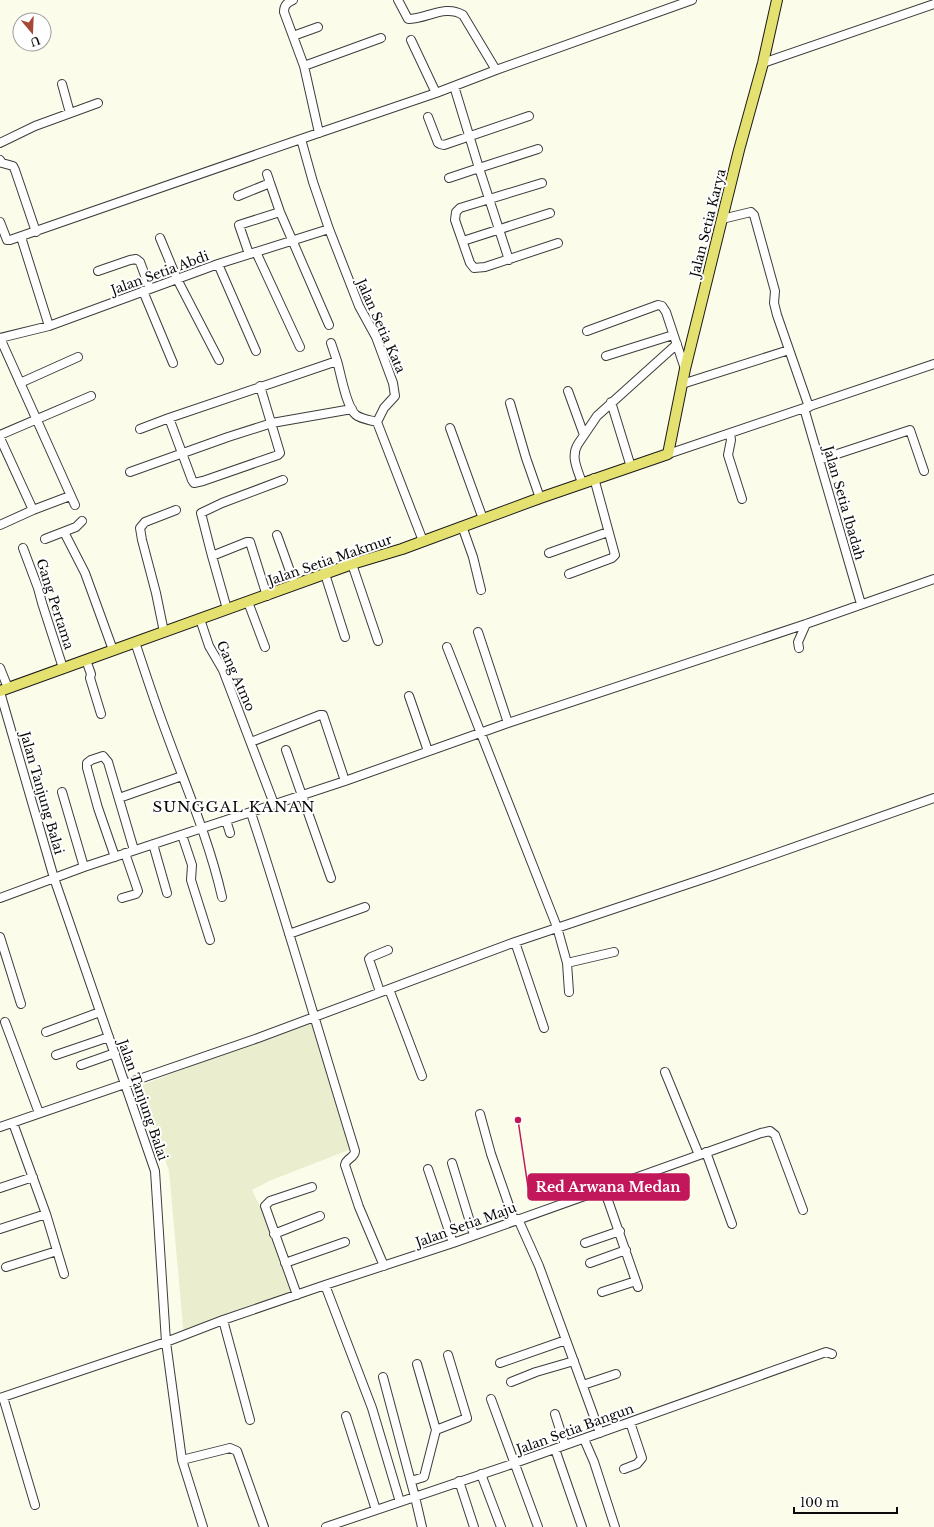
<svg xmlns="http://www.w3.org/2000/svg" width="934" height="1527" font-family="'Libre Baskerville',serif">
<rect width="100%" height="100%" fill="#fcfcea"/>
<!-- farmland -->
<path fill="#eaeece" d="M 311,1020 L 354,1148 L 269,1181 L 252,1190 L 264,1215 L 296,1298 L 184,1337 L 169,1171 L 140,1086 Z"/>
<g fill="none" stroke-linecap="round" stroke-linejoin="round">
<defs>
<path id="minor" d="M 293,0 C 287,3 284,5 284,12 L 304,66 L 319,133
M 398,0 L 408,19 C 427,19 445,4 463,15 L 496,70
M 293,36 L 318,27
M 411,40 L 436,93
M 763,63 L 934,4
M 304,66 L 381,38
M 62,84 L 70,113
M 428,117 L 438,143 L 440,144 L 444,145 L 529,116
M 0,143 L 35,126 L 98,103
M 0,160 L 2,163 L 13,166 L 15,170 L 36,232
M 267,174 L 270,183
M 449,178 L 479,168 L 454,86
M 542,183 L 460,208 L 456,212 L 455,220 L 470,263 L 474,268 L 485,267 L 558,243
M 238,196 L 270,183 L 280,212 L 329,325
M 722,219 L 751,212 L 754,215 L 775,291 L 774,303 L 777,315 L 809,407
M 0,222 L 7,240 L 10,240 L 301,139
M 21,237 L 49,326
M 160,238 L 177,279 L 219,360
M 463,241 L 550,213
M 256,252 L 300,347
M 249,254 L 239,225 L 280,212
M 509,260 L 479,168 L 538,149
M 218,264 L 256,351
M 98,271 L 130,260 L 136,259 L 140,262 L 150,289
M 143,291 L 173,363
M 587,331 L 658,305 L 662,306 L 666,312 L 685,369
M 0,338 L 49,326 L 218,264 L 329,229
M 0,338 L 75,505
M 331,343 L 337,361
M 606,356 L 673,335
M 20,383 L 78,357
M 682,384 L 789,350
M 568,391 L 584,435
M 611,402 L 631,467
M 510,403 L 526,458 L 540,498
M 804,408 L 861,604
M 169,418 L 192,480 L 194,483 L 203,481 L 278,455 L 280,453 L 260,386
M 450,428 L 483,519
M 140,429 L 169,418 L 337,361 C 341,374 346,407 356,415 C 361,419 370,420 377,422
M 730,433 L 731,440 L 728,455 L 742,499
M 0,435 L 91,396
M 0,438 L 33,510
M 668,454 L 934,364
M 819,460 L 910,430 L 924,471
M 130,472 L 228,437 L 272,423 L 352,409
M 582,483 C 578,470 570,457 578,444 L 597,416 L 677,344
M 0,525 L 33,510 L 70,496
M 462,526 L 473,557 L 481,590
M 64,532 L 85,573 L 113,650
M 277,535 L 295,585
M 45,539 L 76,527 L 82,521
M 423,541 L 377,422 L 384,408 L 395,396 L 393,383 L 376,337 L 359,306 L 329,229 L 313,182 L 301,139 L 436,93 L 496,70 L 692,0
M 23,548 L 38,588 L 42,603 L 63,668
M 549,553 L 608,532
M 212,556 L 247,542 L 250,542 L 267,596
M 352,564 L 378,641
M 325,574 L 345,637
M 569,574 L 612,558 L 615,555 L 594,478
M 248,602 L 265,647
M 227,609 L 212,556 L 201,513 L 222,503 L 283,480
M 200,619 L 209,646 L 223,670 L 274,804
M 164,632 L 156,593 L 142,540 L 140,528 L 145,522 L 176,510
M 478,632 L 508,723
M 135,642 C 145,672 155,703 166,732 C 186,787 209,840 222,897
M 447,647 L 557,927 L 567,963 L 569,992
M 799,648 L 798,642 L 806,624
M 86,660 L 91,674 L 90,678 L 101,714
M 0,668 L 8,688
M 0,692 L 54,878 L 155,1171 L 166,1342 L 182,1460 L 203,1527
M 409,696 L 428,751
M 251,742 L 320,715 L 323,715 L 345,781
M 286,750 L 331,878
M 62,792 L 84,867
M 119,798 L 182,776
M 251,813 C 288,925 320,1038 355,1151 C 355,1158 346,1158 345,1165 L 359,1207 L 384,1266
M 226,820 L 230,833
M 182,835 L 192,865 L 191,880 L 210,940
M 153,844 L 167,893
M 115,857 L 98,808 L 87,768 L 87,763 L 91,760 L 103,756 L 108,762 L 134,850
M 0,898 L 84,867 L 345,781 L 508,723 L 806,624 L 934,579
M 122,898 L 136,894 L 138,891 L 125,853
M 289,934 L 365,907
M 0,937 L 21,1004
M 515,942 L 544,1028
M 567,963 L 614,952
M 389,989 L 422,1076
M 380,992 L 369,959 L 371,957 L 388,950
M 5,1022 L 39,1113
M 46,1032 L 100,1012
M 56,1055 L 109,1037
M 81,1065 L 115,1053
M 665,1072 L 699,1155
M 480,1114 L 491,1154 L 514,1220
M 13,1123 L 46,1214 L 64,1274
M 0,1127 L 258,1038 L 515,942 L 712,876 L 934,798
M 706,1152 L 732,1224
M 452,1163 L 474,1235
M 428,1169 L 453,1243
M 0,1188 L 33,1177
M 604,1189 L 638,1287
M 518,1219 L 539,1266 L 600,1433
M 0,1229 L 46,1214
M 274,1234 L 320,1216
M 585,1243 L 620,1231
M 285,1263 L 345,1242
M 590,1263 L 626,1250
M 6,1267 L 57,1251
M 325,1285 L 372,1408 L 400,1502
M 602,1292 L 636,1281
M 297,1295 L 265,1206 L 270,1201 L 312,1187
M 223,1320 L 250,1420
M 500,1363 L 566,1340
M 417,1364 L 436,1430
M 383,1377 L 415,1497 L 422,1527
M 511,1382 L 536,1372 L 574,1361
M 583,1385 L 616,1374
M 3,1397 L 35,1505
M 0,1398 L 166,1342 L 223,1320 L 325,1285 L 453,1243 L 761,1133 L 770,1131 L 775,1135 L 803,1210
M 491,1399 L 538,1527
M 555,1414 L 565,1445
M 346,1416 L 376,1510
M 584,1439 L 594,1462 L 615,1527
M 555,1449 L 582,1527
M 182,1460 L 230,1448 L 237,1451 L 264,1527
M 624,1469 L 637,1464 L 642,1458 L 630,1422
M 481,1474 L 501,1527
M 411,1481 L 424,1477 L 436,1430 L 467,1418 L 448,1355
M 459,1481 L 474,1527
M 326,1527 L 515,1463 L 826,1352 L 832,1354"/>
<path id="major" d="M 0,691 L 352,564 L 402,549 L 540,498 L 668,454 L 685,369 L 739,150 L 763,63 L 777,0"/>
</defs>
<!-- minor casing -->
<use href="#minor" stroke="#3d3d3d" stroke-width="10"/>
<!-- major casing -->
<use href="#major" stroke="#1b1b1b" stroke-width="12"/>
<!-- minor -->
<use href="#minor" stroke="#fff" stroke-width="8"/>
<!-- major -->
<use href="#major" stroke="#e5e171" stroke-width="10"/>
</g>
<g text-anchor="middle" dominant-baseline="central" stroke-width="4" stroke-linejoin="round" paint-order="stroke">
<!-- street labels -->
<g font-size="13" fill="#0a0a0a" stroke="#fff">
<text transform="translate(708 223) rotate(-76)">Jalan Setia Karya</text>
<text transform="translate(160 273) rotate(-20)">Jalan Setia Abdi</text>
<text transform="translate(381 326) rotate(66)">Jalan Setia Kata</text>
<text transform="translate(844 503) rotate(74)">Jalan Setia Ibadah</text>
<text transform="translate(330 560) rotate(-19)">Jalan Setia Makmur</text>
<text transform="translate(55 604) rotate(72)">Gang Pertama</text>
<text transform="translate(236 676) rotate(66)">Gang Atmo</text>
<text transform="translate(42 793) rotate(74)">Jalan Tanjung Balai</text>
<text transform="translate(143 1100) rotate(71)">Jalan Tanjung Balai</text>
<text transform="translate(466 1225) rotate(-20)">Jalan Setia Maju</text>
<text transform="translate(575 1429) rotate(-20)">Jalan Setia Bangun</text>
</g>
<!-- quarter labels -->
<g font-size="15" letter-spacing="1" fill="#0a0a0a" stroke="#fff">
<text x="234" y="806">SUNGGAL KANAN</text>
</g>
</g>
<!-- callouts -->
<path fill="none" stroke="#c2185b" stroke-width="1.5" d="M518 1120L528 1187"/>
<circle fill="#c2185b" stroke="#fff" stroke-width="1.5" cx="518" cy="1120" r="4"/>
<rect fill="#c2185b" stroke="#c2185b" stroke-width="1.5" x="528" y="1174" width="161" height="26" rx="4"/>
<g font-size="14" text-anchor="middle" font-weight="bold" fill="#fff">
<text x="608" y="1192">Red Arwana Medan</text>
</g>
<!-- north arrow -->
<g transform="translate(32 32) rotate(161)"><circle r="19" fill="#ffffff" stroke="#9d9d9d"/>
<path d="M0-3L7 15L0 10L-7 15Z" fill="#a64836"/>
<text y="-6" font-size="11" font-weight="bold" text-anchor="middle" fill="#0a0a0a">U</text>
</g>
<!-- scale -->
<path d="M794 1507v6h103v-6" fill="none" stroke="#0a0a0a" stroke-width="2"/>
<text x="800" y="1507" font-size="12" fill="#0a0a0a" stroke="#ffffff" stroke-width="3" paint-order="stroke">100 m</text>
</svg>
